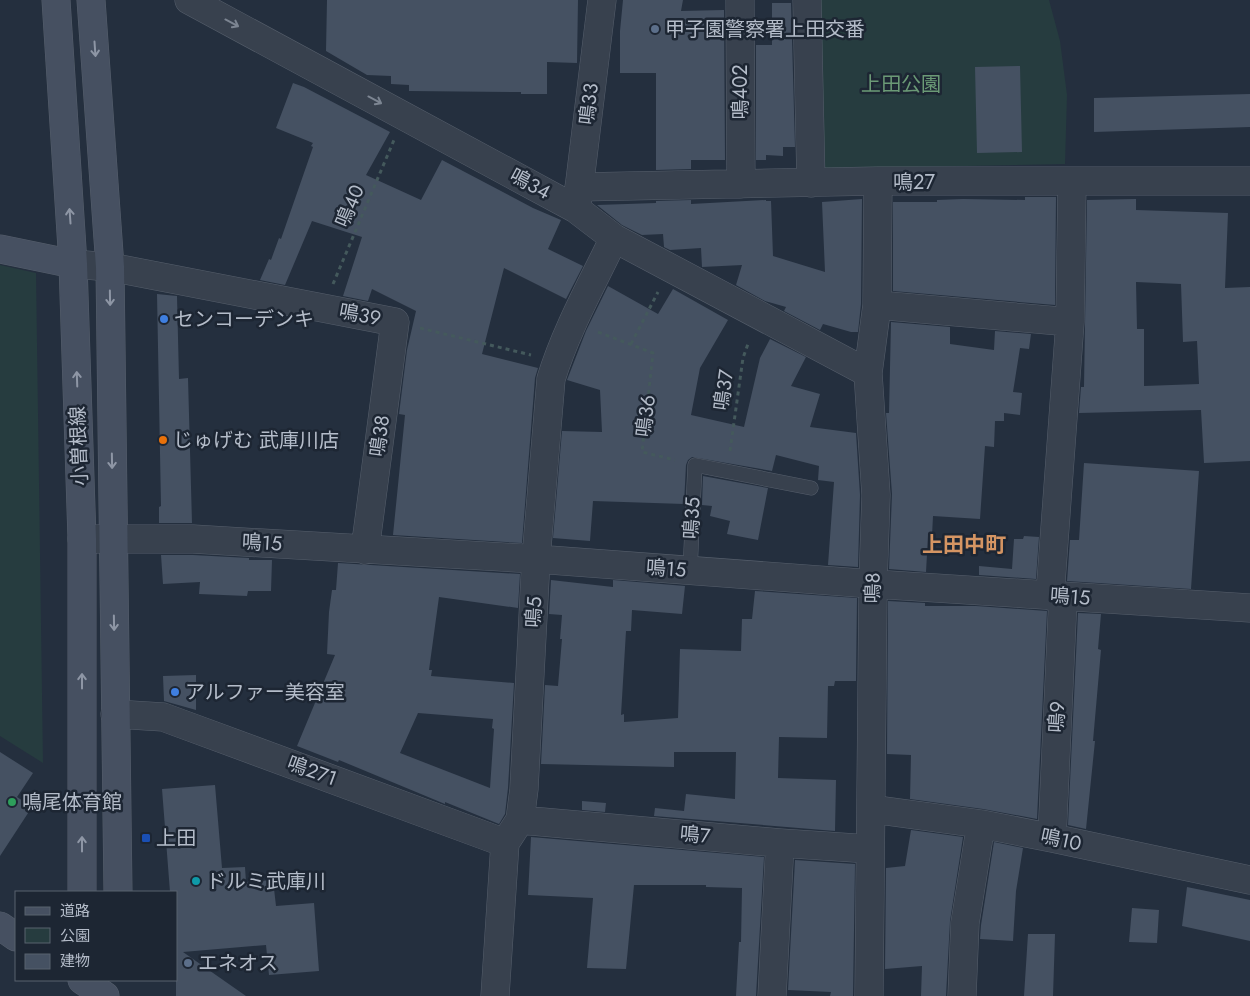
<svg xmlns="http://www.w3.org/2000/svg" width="1250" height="996" font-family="Jost,'Noto Sans JP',sans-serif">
<rect width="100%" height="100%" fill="#242f3e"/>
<!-- green -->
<path fill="#263c3f" d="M 813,0 L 1049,0 L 1060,41 L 1067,95 L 1065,164 L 818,169 Z
M 0,265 L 36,273 L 43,763 L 0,736 Z"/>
<!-- building -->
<path fill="#455162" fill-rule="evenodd" d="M 327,0 L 578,0 L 577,63 L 547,62 L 547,94 L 521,94 L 521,92 L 409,91 L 409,85 L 391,84 L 391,76 L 367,75 L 326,51 Z
M 623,0 L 683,0 L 681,11 L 724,10 L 725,160 L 691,160 L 691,169 L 656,170 L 656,73 L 620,73 L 620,31 Z
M 772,3 L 791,3 L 795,147 L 783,147 L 783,156 L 766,155 L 766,160 L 756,160 L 756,45 L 772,45 Z
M 1020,66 L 1022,152 L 977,153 L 975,67 Z
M 293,83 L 304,87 L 390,132 L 366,175 L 421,200 L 442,160 L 533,208 L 561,220 L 548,249 L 583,266 L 566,299 L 504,268 L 482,354 L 538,368 L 535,378 L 522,543 L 393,535 L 405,415 L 399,414 L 407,350 L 416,311 L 372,289 L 368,301 L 343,296 L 362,237 L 312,221 L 285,285 L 260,280 L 269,259 L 271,260 L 279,238 L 281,239 L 313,147 L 311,146 L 313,143 L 276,128 Z
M 1250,94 L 1250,127 L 1094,132 L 1094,98 Z
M 1025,197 L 1056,197 L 1055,305 L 893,291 L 893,202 L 937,202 L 937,200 L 963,199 L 1025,200 Z
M 862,199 L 861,304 L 858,332 L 851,332 L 823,324 L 820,330 L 784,311 L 786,307 L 765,301 L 736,285 L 742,265 L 702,267 L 701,248 L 670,250 L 664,247 L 663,234 L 642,235 L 622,225 L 597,205 L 656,203 L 656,201 L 691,200 L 691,204 L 766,200 L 766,201 L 771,201 L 773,256 L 825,272 L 822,202 Z
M 1136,199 L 1136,210 L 1228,213 L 1225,288 L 1250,287 L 1250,461 L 1204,463 L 1201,410 L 1079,413 L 1081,387 L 1084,387 L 1087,200 ZM 1136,282 L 1181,284 L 1183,342 L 1197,341 L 1199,384 L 1144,386 L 1144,329 L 1137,329 Z
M 608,286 L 658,314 L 673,289 L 728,320 L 700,368 L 691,415 L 744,427 L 760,358 L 770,339 L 806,357 L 791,386 L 820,394 L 810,427 L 856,433 L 860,495 L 858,567 L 828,565 L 834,482 L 818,480 L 819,466 L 776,455 L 772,471 L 692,457 L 688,460 L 686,465 L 684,504 L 593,501 L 590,541 L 553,538 L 562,431 L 602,432 L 600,390 L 567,380 L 586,331 Z
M 157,294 L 177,296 L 179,379 L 188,378 L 192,523 L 159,523 L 159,507 L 161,506 Z
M 891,322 L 950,327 L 950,344 L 994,350 L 995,331 L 1031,334 L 1029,349 L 1020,348 L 1013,392 L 1022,393 L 1020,415 L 1004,413 L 1004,421 L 995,421 L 994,447 L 985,446 L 980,519 L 933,516 L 932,536 L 928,536 L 926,572 L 889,569 L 892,494 L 886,413 L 889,413 Z
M 1084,463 L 1199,471 L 1191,589 L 1067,581 L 1070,540 L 1079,540 Z
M 703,476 L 768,488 L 758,540 L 727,534 L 730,521 L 710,516 L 712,506 L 702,505 Z
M 1024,536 L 1039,537 L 1036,579 L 979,575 L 979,566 L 1012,569 L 1014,539 L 1023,539 Z
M 161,555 L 193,555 L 249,558 L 249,560 L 272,560 L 271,591 L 248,591 L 247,596 L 199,594 L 200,582 L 163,584 Z
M 338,563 L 520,574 L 518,608 L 439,597 L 429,670 L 432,670 L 431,676 L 514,683 L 508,788 L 505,814 L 499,824 L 445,802 L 445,804 L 339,760 L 338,762 L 297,746 L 335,655 L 327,654 L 329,612 L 332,590 L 336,590 ZM 418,713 L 493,719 L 492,728 L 494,729 L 490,788 L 400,753 Z
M 551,580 L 613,587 L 613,580 L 685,586 L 682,614 L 632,610 L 631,631 L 626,631 L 621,715 L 624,714 L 624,722 L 678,718 L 680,649 L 741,651 L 742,619 L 752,619 L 755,591 L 857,598 L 856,681 L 835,681 L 834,686 L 828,686 L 827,738 L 779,737 L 778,778 L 836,780 L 835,831 L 654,816 L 655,808 L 684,811 L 686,794 L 735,799 L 736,752 L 674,752 L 674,767 L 541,764 L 545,685 L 558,686 L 562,639 L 560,639 L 562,615 L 549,614 Z
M 888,601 L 925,603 L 925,606 L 976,606 L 1047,611 L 1037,819 L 983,809 L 910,799 L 911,755 L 887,754 Z
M 1078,613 L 1101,614 L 1098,649 L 1101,650 L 1093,741 L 1095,741 L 1086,829 L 1068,825 Z
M 196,675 L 196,710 L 164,701 L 163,676 Z
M 0,752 L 33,773 L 17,797 L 32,807 L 0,856 Z
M 215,785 L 222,868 L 245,867 L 246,882 L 273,880 L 276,906 L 314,903 L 319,971 L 269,975 L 266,945 L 183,952 L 246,996 L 176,996 L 176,892 L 170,892 L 162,789 Z
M 582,801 L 606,803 L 605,812 L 582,810 Z
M 911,830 L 963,837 L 950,921 L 946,996 L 921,996 L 922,966 L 885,969 L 886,868 L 905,866 Z
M 531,837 L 764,857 L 756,996 L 736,996 L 739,942 L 741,942 L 742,888 L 706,887 L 706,885 L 634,885 L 626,969 L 587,968 L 593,898 L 528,895 Z
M 994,842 L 1023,848 L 1016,891 L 1013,941 L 980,939 L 981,925 Z
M 795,860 L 855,864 L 853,996 L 830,996 L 831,992 L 788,990 Z
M 1187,887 L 1250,900 L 1250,941 L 1182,926 Z
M 1132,908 L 1159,910 L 1157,943 L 1129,942 Z
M 1028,934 L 1055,934 L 1053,996 L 1024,996 Z"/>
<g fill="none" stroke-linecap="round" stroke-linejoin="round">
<defs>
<path id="lane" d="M 690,571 L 695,465 L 811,488"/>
<path id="street" d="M 189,0 L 576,209 L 614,238 L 868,373
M 740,0 L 741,184
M 807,0 L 811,183
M 579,187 L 878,181 L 1250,181
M 577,205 L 602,0
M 73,264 L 110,267 L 395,322 L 365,550
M 877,305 L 1070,322
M 82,539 L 193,539 L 536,559 L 873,584 L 1250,608
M 1050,596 L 1070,322 L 1072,182
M 115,714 L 163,717 L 505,843
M 871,809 L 981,824 L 1052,838 L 1250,880
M 520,820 L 780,843 L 870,849
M 1052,838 L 1063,597
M 495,996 L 505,843 L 520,820 L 524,789 L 536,559 L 551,379 C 566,330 592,284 614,238
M 772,996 L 780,843
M 869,996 L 873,584 L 876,495 L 868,373 L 877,305 L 878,181
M 962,996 L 965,923 L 981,824"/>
<path id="secondary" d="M 56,0 L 73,264 L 82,539 L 82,892
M 91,0 L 110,267 L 118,892
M 0,249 L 73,264
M 0,926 L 16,937
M 82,980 L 105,996"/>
</defs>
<!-- lane casing -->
<use href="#lane" stroke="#565f6c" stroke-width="15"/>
<!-- street casing -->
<use href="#street" stroke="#565f6c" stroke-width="29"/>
<!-- secondary casing -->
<use href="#secondary" stroke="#565f6c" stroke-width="29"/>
<!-- path -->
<path stroke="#44595c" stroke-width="3" stroke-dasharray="4 4" stroke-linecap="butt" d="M 333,284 L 394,140
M 420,328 L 531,355
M 598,332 L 653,353 L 642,452 L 675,460
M 631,344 L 658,292
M 730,451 L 743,358 L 749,341"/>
<!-- lane -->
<use href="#lane" stroke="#38414e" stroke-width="14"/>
<!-- street -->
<use href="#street" stroke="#38414e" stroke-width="28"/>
<!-- secondary -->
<use href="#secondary" stroke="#465061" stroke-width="28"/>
</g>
<!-- one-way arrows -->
<defs><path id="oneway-shaft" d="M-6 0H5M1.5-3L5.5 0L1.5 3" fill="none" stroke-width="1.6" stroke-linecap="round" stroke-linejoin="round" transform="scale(1.25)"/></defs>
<g stroke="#7c8592">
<use href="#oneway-shaft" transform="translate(232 23) rotate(28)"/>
<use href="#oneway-shaft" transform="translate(375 100) rotate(28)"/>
</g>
<g stroke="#8e96a5">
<use href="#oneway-shaft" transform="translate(95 49) rotate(86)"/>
<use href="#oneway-shaft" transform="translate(70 216) rotate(-94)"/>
<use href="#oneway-shaft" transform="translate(110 298) rotate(89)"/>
<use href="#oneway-shaft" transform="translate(77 379) rotate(-92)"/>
<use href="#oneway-shaft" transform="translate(112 461) rotate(89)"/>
<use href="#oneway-shaft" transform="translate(114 623) rotate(89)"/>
<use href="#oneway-shaft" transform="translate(82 681) rotate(-90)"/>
<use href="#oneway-shaft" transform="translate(82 844) rotate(-90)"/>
</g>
<!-- markers -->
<g fill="#5c6f8a" stroke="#1d2633" stroke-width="2">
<circle cx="655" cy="29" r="5"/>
<circle cx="188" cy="963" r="5"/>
</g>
<g fill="#3f7fe0" stroke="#1d2633" stroke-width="2">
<circle cx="164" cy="319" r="5"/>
<circle cx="175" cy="692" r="5"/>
</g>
<circle fill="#e8710a" stroke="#1d2633" stroke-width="2" cx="163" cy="440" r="5"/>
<circle fill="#2e9e5b" stroke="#1d2633" stroke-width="2" cx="12" cy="802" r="5"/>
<rect fill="#1a4fb4" stroke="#1d2633" stroke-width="2" x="141" y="833" width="10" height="10" rx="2.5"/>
<circle fill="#0f9aa8" stroke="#1d2633" stroke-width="2" cx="196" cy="881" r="5"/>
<g text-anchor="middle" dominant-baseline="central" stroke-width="5" stroke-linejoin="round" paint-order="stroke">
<!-- poi labels -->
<g font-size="20" fill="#b4bcc9" stroke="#1d2633" text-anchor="start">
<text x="665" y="29">甲子園警察署上田交番</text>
<text x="174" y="319">センコーデンキ</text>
<text x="173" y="440">じゅげむ 武庫川店</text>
<text x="185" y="692">アルファー美容室</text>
<text x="22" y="802">鳴尾体育館</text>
<text x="156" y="838">上田</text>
<text x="206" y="881">ドルミ武庫川</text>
<text x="198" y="963">エネオス</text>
</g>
<!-- park labels -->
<g font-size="20" fill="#6b9a76" stroke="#1d2633">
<text x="901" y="84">上田公園</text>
</g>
<!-- street labels -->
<g font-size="20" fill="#b4bcc9" stroke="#1d2633">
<text transform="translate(740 92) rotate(-90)">鳴402</text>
<text transform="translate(589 104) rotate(-83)">鳴33</text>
<text x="914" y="182">鳴27</text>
<text transform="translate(530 184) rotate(28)">鳴34</text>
<text transform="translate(350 206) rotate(-67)">鳴40</text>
<text transform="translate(360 315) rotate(11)">鳴39</text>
<text transform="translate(724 390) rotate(-82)">鳴37</text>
<text transform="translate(646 416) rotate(-83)">鳴36</text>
<text transform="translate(380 436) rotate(-82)">鳴38</text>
<text transform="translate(79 446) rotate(-92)">小曽根線</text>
<text transform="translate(692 518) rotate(-87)">鳴35</text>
<text transform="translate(262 543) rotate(3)">鳴15</text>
<text transform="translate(666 569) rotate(4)">鳴15</text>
<text transform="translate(873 588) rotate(-89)">鳴8</text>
<text transform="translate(1070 597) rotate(4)">鳴15</text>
<text transform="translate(534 612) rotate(-87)">鳴5</text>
<text transform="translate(1057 717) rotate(-87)">鳴9</text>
<text transform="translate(312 771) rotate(20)">鳴271</text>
<text transform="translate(695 835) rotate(5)">鳴7</text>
<text transform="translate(1061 840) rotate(12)">鳴10</text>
</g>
<!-- neighbourhood labels -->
<g font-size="21" font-weight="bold" fill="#d59563" stroke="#1d2633">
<text x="964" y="545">上田中町</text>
</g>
</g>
<!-- legend -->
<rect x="15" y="891" width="162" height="90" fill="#1d2633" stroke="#59626f"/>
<rect x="25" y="907" width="25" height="8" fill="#465061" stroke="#59626f"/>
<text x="60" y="916" font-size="15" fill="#b4bcc9">道路</text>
<rect x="25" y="928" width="25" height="15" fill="#263c3f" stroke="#59626f"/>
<text x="60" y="941" font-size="15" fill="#b4bcc9">公園</text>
<rect x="25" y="954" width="25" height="15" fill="#455162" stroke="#59626f"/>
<text x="60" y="966" font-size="15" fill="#b4bcc9">建物</text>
</svg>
